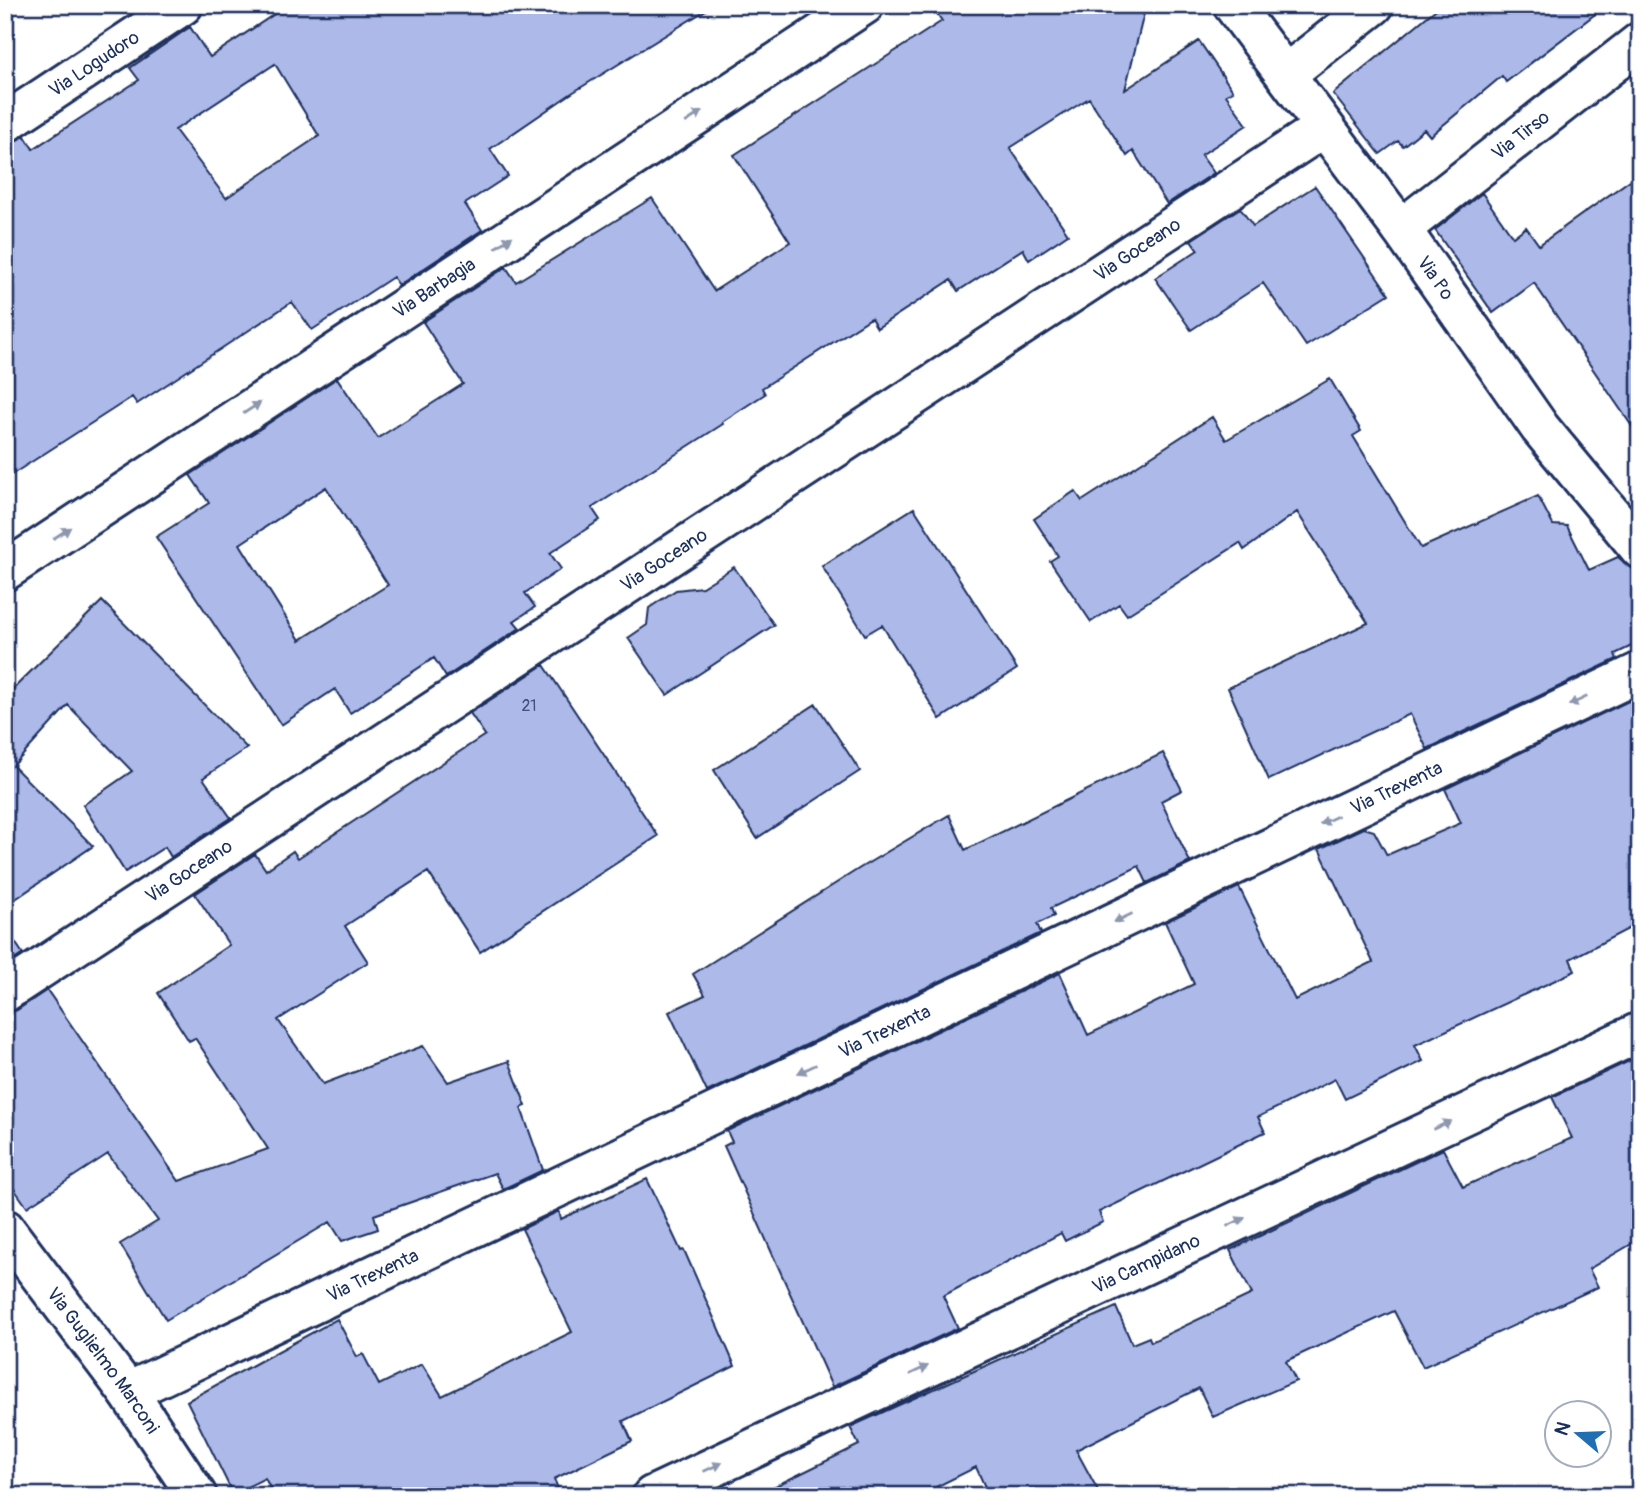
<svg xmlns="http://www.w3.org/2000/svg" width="1645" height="1501" font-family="Pangolin,sans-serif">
<rect width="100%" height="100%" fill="#fff"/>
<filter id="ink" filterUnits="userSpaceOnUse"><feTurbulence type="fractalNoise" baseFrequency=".0143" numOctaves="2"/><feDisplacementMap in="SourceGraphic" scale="14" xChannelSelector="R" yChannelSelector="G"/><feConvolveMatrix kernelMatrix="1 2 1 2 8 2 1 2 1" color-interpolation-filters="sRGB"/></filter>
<g filter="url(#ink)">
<!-- building -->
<path fill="#acb9e9" stroke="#1b2f5e" stroke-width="2" fill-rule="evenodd" d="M 288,5 L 714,5 L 572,93 L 490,149 L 508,176 L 465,204 L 482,230 L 399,285 L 393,277 L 312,330 L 292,302 L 137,404 L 132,397 L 5,479 L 5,145 L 25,136 L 33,149 L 139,80 L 130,68 L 190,27 L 210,57 ZM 275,64 L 319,136 L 226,198 L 175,130 Z
M 931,5 L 1146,5 L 1125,90 L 1199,41 L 1233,91 L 1226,95 L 1247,125 L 1201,155 L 1214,173 L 1167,204 L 1133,151 L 1127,156 L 1089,98 L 1010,148 L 1068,234 L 1029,260 L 1023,249 L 958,291 L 951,280 L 877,328 L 871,318 L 762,388 L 765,394 L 722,422 L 723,424 L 592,508 L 600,520 L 550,553 L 561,569 L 525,593 L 535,607 L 514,621 L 520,628 L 446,677 L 434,658 L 350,713 L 335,689 L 281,725 L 156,537 L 209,503 L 190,475 L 337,378 L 378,438 L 463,384 L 423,322 L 506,267 L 516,282 L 652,198 L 714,291 L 790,242 L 734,155 L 942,21 ZM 326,487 L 388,585 L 300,640 L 240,544 Z
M 1441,5 L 1607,5 L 1506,82 L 1502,76 L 1430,136 L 1424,129 L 1403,146 L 1398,141 L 1380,154 L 1333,94 Z
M 1640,173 L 1640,438 L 1534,283 L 1493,313 L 1435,230 L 1482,193 L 1513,237 L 1526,227 L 1539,245 Z
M 1315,186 L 1389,294 L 1306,346 L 1263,283 L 1191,330 L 1155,278 L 1198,250 L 1191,240 L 1240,208 L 1253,226 Z
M 1330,379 L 1361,431 L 1353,436 L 1421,548 L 1538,496 L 1553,525 L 1567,526 L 1589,570 L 1618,557 L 1632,569 L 1640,570 L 1640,642 L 1615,654 L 1617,659 L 1427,749 L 1410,714 L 1269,780 L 1228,688 L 1368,623 L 1297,512 L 1244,550 L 1240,543 L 1127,615 L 1119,604 L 1091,622 L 1050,561 L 1058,556 L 1034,519 L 1075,491 L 1082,501 L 1212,417 L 1226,440 Z
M 914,508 L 1017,669 L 940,719 L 882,625 L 865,635 L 822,566 Z
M 734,567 L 774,625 L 667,695 L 628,638 L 647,625 L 649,608 L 676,590 L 702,587 Z
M 102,601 L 247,748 L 203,778 L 231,818 L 171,857 L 165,847 L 125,872 L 83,805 L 132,771 L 68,705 L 13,766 L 93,846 L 5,906 L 5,697 Z
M 544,665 L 658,836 L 480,952 L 428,872 L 345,926 L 368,962 L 278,1020 L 323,1084 L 423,1046 L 448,1082 L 509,1061 L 526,1106 L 521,1108 L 543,1170 L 503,1189 L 495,1173 L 374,1215 L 378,1229 L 342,1241 L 330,1222 L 166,1320 L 120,1244 L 158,1221 L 108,1154 L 27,1207 L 5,1176 L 5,1014 L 17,1010 L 47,990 L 179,1181 L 268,1149 L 195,1038 L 189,1041 L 158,993 L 229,945 L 195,894 L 255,854 L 266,870 L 293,851 L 298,858 L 485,735 L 470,713 Z
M 1637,697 L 1640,923 L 1570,959 L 1575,971 L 1415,1045 L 1423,1061 L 1345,1099 L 1335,1079 L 1258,1117 L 1265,1132 L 1099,1212 L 1103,1222 L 1065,1241 L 1061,1233 L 943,1296 L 958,1328 L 832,1387 L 724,1146 L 732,1142 L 727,1131 L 1060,973 L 1088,1035 L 1194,984 L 1165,922 L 1239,887 L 1295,1000 L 1373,962 L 1319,849 L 1364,828 L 1374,831 L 1387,855 L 1461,823 L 1445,789 Z
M 816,704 L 860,771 L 757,838 L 714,770 Z
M 1163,753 L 1182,790 L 1161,801 L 1190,862 L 1147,883 L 1139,866 L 1051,908 L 1054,916 L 1037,924 L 1041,933 L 707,1092 L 669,1012 L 705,995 L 693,974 L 860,868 L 949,815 L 965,850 Z
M 5,927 L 23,954 L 5,966 Z
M 1640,1056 L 1640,1239 L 1589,1269 L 1598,1287 L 1423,1367 L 1394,1311 L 1286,1361 L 1296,1381 L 1213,1417 L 1199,1388 L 1076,1450 L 1101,1496 L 989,1496 L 976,1467 L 918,1496 L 755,1496 L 859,1445 L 850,1427 L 1116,1307 L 1132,1344 L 1149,1337 L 1151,1342 L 1252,1294 L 1230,1250 L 1443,1149 L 1463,1187 L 1572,1138 L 1552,1097 Z
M 647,1179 L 681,1251 L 684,1250 L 735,1366 L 623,1421 L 632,1441 L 554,1479 L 561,1496 L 274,1496 L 265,1478 L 233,1494 L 187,1401 L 337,1319 L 357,1357 L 363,1354 L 379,1385 L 422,1364 L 442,1396 L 572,1332 L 522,1229 L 559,1211 L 561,1219 Z"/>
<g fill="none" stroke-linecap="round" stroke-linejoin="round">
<defs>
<g id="minor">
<path id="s1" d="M 1233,5 L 1401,229 L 1540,428 L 1640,549"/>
<path d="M 1286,74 L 1374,5"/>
<path id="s2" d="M 5,123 L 183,5"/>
<path id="s3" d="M 1401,229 L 1640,42"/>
<path id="s4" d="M 5,571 L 864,5"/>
<path id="s5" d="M 5,992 L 1323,128"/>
<path id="s6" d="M 5,1229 L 128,1392 L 197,1496"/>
<path id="s7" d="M 128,1392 L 1640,672"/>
<path id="s8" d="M 652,1496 L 1640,1032"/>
</g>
</defs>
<!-- minor casing -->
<use href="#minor" stroke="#1b2f5e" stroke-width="44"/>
<!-- minor -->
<use href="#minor" stroke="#fff" stroke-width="38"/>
</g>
<!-- one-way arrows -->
<defs><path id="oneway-solid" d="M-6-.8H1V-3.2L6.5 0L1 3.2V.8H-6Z" transform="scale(1.75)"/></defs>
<g fill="#8d97ae">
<use href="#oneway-solid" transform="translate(694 117) rotate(-33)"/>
<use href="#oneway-solid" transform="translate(504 242) rotate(-33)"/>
<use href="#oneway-solid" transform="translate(252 408) rotate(-33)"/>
<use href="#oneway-solid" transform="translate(62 533) rotate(-33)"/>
<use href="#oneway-solid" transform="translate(1578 701) rotate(155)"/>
<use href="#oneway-solid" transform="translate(1329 820) rotate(155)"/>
<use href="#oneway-solid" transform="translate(1123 918) rotate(155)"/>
<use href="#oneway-solid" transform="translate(807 1069) rotate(155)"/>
<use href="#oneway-solid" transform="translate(1442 1125) rotate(-25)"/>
<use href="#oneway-solid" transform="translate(1236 1222) rotate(-25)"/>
<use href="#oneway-solid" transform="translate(919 1370) rotate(-25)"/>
<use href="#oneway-solid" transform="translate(713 1467) rotate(-25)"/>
</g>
</g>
<g text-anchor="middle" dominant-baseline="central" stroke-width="6" stroke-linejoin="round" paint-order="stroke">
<!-- number labels -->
<g font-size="16" fill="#3f5281">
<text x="529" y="706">21</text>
</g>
<!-- street labels -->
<g font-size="19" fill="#1b2f5e" stroke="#fff">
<text stroke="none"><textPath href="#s2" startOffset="107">Via Logudoro</textPath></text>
<text stroke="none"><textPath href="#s3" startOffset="152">Via Tirso</textPath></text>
<text stroke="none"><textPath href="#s5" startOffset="1354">Via Goceano</textPath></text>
<text stroke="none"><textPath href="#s1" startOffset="340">Via Po</textPath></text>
<text stroke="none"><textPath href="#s4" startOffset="514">Via Barbagia</textPath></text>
<text stroke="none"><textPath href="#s5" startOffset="788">Via Goceano</textPath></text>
<text stroke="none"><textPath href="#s7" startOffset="1405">Via Trexenta</textPath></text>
<text stroke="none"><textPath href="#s5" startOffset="220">Via Goceano</textPath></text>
<text stroke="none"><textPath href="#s7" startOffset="838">Via Trexenta</textPath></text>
<text stroke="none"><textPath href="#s8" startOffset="546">Via Campidano</textPath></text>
<text stroke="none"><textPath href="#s7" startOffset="271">Via Trexenta</textPath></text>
<text stroke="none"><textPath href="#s6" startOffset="164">Via Guglielmo Marconi</textPath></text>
</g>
</g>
<!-- margin -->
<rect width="1645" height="1501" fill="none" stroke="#fff" stroke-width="28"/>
<rect x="14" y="14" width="1617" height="1473" fill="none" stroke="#1b2f5e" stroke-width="2.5" filter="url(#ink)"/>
<!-- north arrow -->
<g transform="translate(1578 1434) rotate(289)"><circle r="33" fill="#ffffff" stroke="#a4acbf" stroke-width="2"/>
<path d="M0-5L12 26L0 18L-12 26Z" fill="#1f6fb2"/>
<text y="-10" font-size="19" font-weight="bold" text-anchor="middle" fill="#1b2f5e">N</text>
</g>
</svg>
